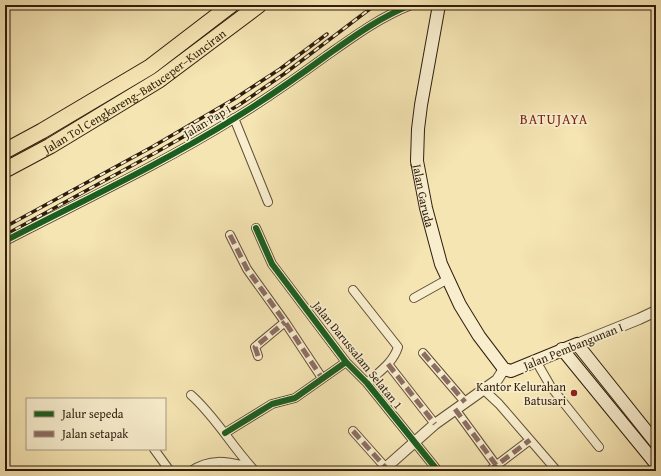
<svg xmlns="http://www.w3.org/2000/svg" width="661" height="476" font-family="'Gentium Book Plus',serif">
<rect width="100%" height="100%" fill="#f5e5b3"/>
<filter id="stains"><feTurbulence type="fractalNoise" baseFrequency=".005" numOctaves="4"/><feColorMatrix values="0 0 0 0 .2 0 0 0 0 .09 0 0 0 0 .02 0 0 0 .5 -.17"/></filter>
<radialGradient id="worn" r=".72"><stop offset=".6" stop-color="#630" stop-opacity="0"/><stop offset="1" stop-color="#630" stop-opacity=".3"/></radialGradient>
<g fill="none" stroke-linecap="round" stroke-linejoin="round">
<defs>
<path id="minor" d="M 234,118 L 268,202
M 256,228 L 272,264 L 346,362 L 367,383 L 438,471
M 230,235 L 247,269 L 285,322 L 322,378
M 5,241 C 82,201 161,164 235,118 C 266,99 296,78 326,56 C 353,37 380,17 411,5
M 353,290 L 398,347 C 393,363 379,372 367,383
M 414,298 L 448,279
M 423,353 L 465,402
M 258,356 L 255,347 L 285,322
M 536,361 L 551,387 L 599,447
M 388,364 L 435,424
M 483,389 L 499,404 L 557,471
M 191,395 C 216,417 232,447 255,471
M 455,409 L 496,465
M 353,431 L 386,468
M 225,433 L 272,404 L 295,398 L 346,362
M 154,449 L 170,471
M 191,471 C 211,457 228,462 250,467
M 489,471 L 530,440"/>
<path id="tertiary" d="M 577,344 L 639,319 L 656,311
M 382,471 L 435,424 L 497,380 L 504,369"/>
<g id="secondary">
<path id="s1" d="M 439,5 L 421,105 L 418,129 L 417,161 L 426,208 L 441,264 L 460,305 L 479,336 L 504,369 L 511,371 L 577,344 L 656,443"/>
<path d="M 562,349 L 656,464"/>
</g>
<g id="motorway">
<path d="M 5,151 L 42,131 L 150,67 L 231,5"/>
<path id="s2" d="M 5,170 L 50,146 L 159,80 L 259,5"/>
</g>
</defs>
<!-- minor casing -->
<use href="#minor" stroke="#604f36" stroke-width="10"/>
<!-- tertiary casing -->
<use href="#tertiary" stroke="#604f36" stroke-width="12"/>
<!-- secondary casing -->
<use href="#secondary" stroke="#2e1d0d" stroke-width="14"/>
<!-- motorway casing -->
<use href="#motorway" stroke="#2e1d0d" stroke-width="17"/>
<!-- minor -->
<use href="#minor" stroke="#f8eece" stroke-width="8"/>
<!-- tertiary -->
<use href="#tertiary" stroke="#f8eece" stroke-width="10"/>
<!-- secondary -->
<use href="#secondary" stroke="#f8eece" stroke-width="12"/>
<!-- motorway -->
<use href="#motorway" stroke="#f5e5b3" stroke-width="15"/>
<defs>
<path id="rail" d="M 5,227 L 152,147 L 234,99 L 280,69 L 327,34
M 5,235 L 155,153 L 239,105 L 284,74 L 375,5"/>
</defs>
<!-- rail casing -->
<use href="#rail" stroke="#2e1d0d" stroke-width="3.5"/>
<!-- rail -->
<use href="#rail" stroke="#f8eece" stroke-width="2" stroke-dasharray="6" stroke-linecap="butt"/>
<!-- quiet -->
<path stroke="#8d6e63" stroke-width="5" stroke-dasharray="10 5" stroke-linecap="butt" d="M 230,235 L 247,269 L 285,322 L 322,378
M 423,353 L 465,402
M 258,356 L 255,347 L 285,322
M 388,364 L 435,424
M 455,409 L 496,465
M 353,431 L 386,468
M 489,471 L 530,440"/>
<defs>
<path id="cycleway" d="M 256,228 L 272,264 L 346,362 L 367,383 L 438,471
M 5,241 C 82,201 161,164 235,118 C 266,99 296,78 326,56 C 353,37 380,17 411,5
M 225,433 L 272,404 L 295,398 L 346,362"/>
</defs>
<!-- cycleway casing -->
<use href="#cycleway" stroke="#f8eece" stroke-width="8"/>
<!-- cycleway -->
<use href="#cycleway" stroke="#1b5e20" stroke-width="6"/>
</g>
<!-- markers -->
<circle fill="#8f2418" stroke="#f8eece" stroke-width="1.5" cx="574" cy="393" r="4"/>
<g text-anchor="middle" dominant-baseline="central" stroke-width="3.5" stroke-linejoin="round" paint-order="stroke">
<!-- street labels -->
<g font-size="12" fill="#2e1d0d" stroke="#f8eece">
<text stroke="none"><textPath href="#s2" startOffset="152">Jalan Tol Cengkareng–Batuceper–Kunciran</textPath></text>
<text transform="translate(207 121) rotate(-31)">Jalan Pap I</text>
<text stroke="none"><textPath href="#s1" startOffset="193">Jalan Garuda</textPath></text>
<text transform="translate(573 346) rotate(-22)">Jalan Pembangunan I</text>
<text transform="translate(358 355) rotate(51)">Jalan Darussalam Selatan 1</text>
</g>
<!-- poi labels -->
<g font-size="12" fill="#2e1d0d" stroke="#f8eece" text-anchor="end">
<text x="566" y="386">Kantor Kelurahan<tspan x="566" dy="14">Batusari</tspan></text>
</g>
<!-- quarter labels -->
<g font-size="14" letter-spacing="1" fill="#7a1f14" stroke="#f8eece">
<text x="554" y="119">BATUJAYA</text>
</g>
</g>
<!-- margin -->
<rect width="661" height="476" fill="none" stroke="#f5e5b3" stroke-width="20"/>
<rect x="6" y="6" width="649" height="464" fill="none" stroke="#2e1d0d" stroke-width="2"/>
<rect x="10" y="10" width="641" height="456" fill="none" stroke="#2e1d0d"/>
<!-- legend -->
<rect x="26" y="398" width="140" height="52" fill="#f8eece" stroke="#a79a81"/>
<rect x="34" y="411" width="20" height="6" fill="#1b5e20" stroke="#a79a81"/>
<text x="62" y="418" font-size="12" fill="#2e1d0d">Jalur sepeda</text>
<rect x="34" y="431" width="20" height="6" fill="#8d6e63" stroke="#a79a81"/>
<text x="62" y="438" font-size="12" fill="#2e1d0d">Jalan setapak</text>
<rect width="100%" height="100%" filter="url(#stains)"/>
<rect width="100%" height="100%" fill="url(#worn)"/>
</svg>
